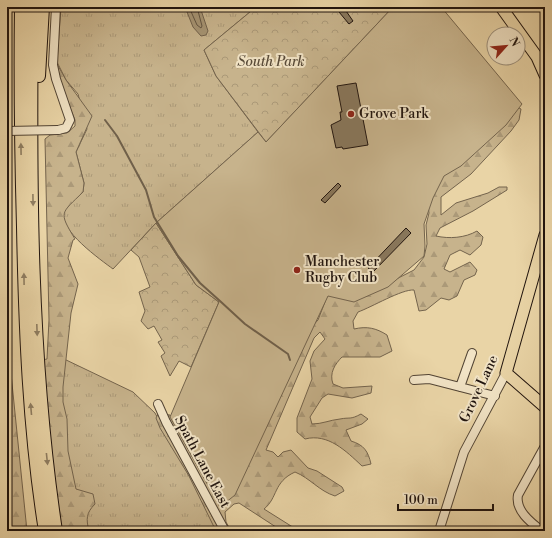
<svg xmlns="http://www.w3.org/2000/svg" width="552" height="538" font-family="'Libre Bodoni',serif">
<defs>
<pattern id="grass-tufts" width="24" height="20" patternUnits="userSpaceOnUse"><rect width="24" height="20" fill="#c7b38c"/><path d="M3 7l-1-3M5 7V3M7 7l1-3M15 17l-1-3M17 17v-4M19 17l1-3" fill="none" stroke="#ab9978"/></pattern>
<pattern id="forest-firs" width="22" height="20" patternUnits="userSpaceOnUse"><rect width="22" height="20" fill="#c7b38c"/><path d="M5 1l3.5 6h-7zM16 11l3.5 6h-7z" fill="#ab9978"/></pattern>
<pattern id="park-crowns" width="20" height="18" patternUnits="userSpaceOnUse"><rect width="20" height="18" fill="#c7b38c"/><path d="M2 6a3 3 0 1 1 6 0M12 15a3 3 0 1 1 6 0" fill="none" stroke="#ab9978"/></pattern>
</defs>
<rect width="100%" height="100%" fill="#e9d4a6"/>
<filter id="stains"><feTurbulence type="fractalNoise" baseFrequency=".005" numOctaves="4"/><feColorMatrix values="0 0 0 0 .2 0 0 0 0 .09 0 0 0 0 .02 0 0 0 .5 -.17"/></filter>
<radialGradient id="worn" r=".72"><stop offset=".6" stop-color="#630" stop-opacity="0"/><stop offset="1" stop-color="#630" stop-opacity=".3"/></radialGradient>
<!-- grass -->
<path fill="url(#grass-tufts)" stroke="#74644d" d="M 61,7 L 256,7 L 204,50 L 216,76 L 258,132 L 156,223 L 113,269 C 101,260 58,230 64,212 C 66,204 78,197 83,192 L 84,183 L 76,152 L 87,129 L 78,94 L 66,80 L 57,62 Z
M 62,358 L 133,392 L 155,413 L 219,531 L 81,531 L 60,429 Z"/>
<!-- forest -->
<path fill="url(#forest-firs)" stroke="#74644d" d="M 57,64 L 66,80 L 92,116 L 76,152 L 84,183 L 83,192 C 61,214 58,211 75,239 L 73,240 L 68,258 L 78,284 L 71,313 L 63,387 L 63,402 L 67,419 L 68,451 L 76,489 L 93,494 L 95,504 C 86,513 86,519 89,531 L 60,531 L 42,360 L 47,359 L 49,320 L 45,139 L 50,135 L 67,133 L 75,126 L 75,120 L 61,85 Z
M 515,106 L 521,109 L 519,120 L 511,131 L 471,174 L 441,197 L 441,215 L 456,203 L 488,193 L 499,187 L 507,187 L 507,190 L 473,211 L 440,228 L 436,236 C 449,239 465,238 477,231 L 483,237 L 481,245 L 470,255 L 460,250 L 450,255 L 444,269 L 450,272 L 470,262 L 477,270 L 475,275 L 464,280 L 457,296 L 449,300 L 441,298 L 426,310 L 419,311 L 414,290 C 402,289 372,307 358,312 L 353,321 L 354,329 C 367,326 376,328 387,335 L 392,351 L 380,357 L 342,357 C 335,364 329,373 333,384 L 343,388 L 372,386 L 371,393 L 352,398 L 328,394 L 322,398 L 310,417 L 312,424 C 322,424 330,420 340,419 C 350,417 350,420 361,414 L 368,419 L 362,424 L 346,430 L 351,441 C 364,445 368,451 371,464 L 362,466 C 346,451 328,433 305,439 L 297,432 L 297,418 L 312,379 L 310,361 L 314,351 L 325,339 L 320,332 L 314,338 L 266,450 L 273,452 L 278,457 L 283,452 L 291,450 L 308,468 L 317,471 L 342,487 L 344,491 L 335,496 C 319,491 310,478 295,472 C 273,482 278,498 264,509 L 299,531 L 282,531 L 239,503 L 234,504 L 225,512 L 226,522 L 231,531 L 216,531 L 189,476 L 160,428 L 156,418 L 158,414 L 170,415 L 179,426 L 303,336 L 318,320 L 328,294 L 363,296 L 414,270 L 424,257 L 427,244 L 426,225 L 429,213 L 427,197 L 433,173 Z
M 7,312 L 9,354 L 27,531 L 11,531 L 7,511 Z"/>
<!-- park -->
<path fill="url(#park-crowns)" stroke="#74644d" d="M 256,7 L 393,7 L 266,142 L 216,76 L 204,50 Z
M 156,223 L 196,285 L 219,302 L 191,367 L 179,361 L 170,376 L 161,356 L 165,353 L 158,342 L 162,340 L 154,326 L 148,329 L 141,321 L 145,311 L 139,292 L 150,287 L 139,257 L 131,250 Z"/>
<!-- pitch -->
<path fill="#c7b38c" stroke="#74644d" d="M 393,7 L 443,7 L 442,8 L 522,104 L 506,125 L 461,166 L 444,176 L 433,198 L 424,224 L 425,246 L 424,256 L 388,287 L 354,302 L 328,296 L 235,495 L 220,507 L 170,417 L 219,302 L 196,285 L 156,223 L 258,132 L 266,142 Z"/>
<!-- water -->
<path fill="#a59372" stroke="#70604a" d="M 185,7 L 200,7 L 208,31 L 206,35 L 201,36 L 193,27 Z"/>
<g fill="none" stroke-linecap="round" stroke-linejoin="round">
<!-- shore -->
<path stroke="#625440" stroke-width="1" d="M 189,7 L 197,25 L 201,28 L 202,26 L 197,7"/>
<!-- stream -->
<path stroke="#70604a" stroke-width="2" d="M 105,120 L 117,136 L 146,190 L 154,217 L 178,256 L 200,283 L 220,301 L 245,324 L 288,354 L 290,360"/>
</g>
<!-- building -->
<path fill="#89785d" stroke="#20140e" d="M 344,8 L 353,21 L 349,24 L 339,12 Z
M 356,83 L 368,145 L 343,149 L 342,147 L 336,148 L 331,125 L 341,120 L 340,112 L 342,112 L 337,86 Z
M 338,183 L 341,186 L 325,203 L 321,200 Z
M 406,228 L 411,233 L 373,272 L 368,268 Z"/>
<g fill="none" stroke-linecap="round" stroke-linejoin="round">
<defs>
<path id="minor" d="M 56,7 L 53,65 L 56,79 L 70,120 L 66,128 L 58,130
M 414,380 L 429,379 L 495,396
M 460,387 L 472,353
M 158,404 L 166,422 L 225,531
M 439,531 L 464,452 L 506,373
M 542,531 C 530,522 515,510 518,495 L 545,446"/>
<path id="major" d="M 501,7 L 537,57 L 545,75
M 545,235 L 506,373 L 545,407"/>
<path id="highway" d="M 21,7 C 20,81 21,154 23,227 C 25,329 29,431 45,531
M 32,7 C 30,181 30,358 56,531
M 39,76 L 43,7"/>
</defs>
<!-- minor casing -->
<use href="#minor" stroke="#524434" stroke-width="10"/>
<!-- major casing -->
<use href="#major" stroke="#20140e" stroke-width="13"/>
<!-- highway casing -->
<use href="#highway" stroke="#20140e" stroke-width="14"/>
<!-- minor -->
<use href="#minor" stroke="#f1e3c5" stroke-width="8"/>
<!-- major -->
<use href="#major" stroke="#e9d4a6" stroke-width="11"/>
<!-- highway -->
<use href="#highway" stroke="#e9d4a6" stroke-width="12"/>
<defs>
<path id="minor-bridge" d="M 7,131 L 58,130"/>
</defs>
<!-- minor-bridge casing -->
<use href="#minor-bridge" stroke="#524434" stroke-width="10" stroke-linecap="butt"/>
<!-- minor-bridge -->
<use href="#minor-bridge" stroke="#f1e3c5" stroke-width="8"/>
</g>
<!-- one-way arrows -->
<defs><path id="oneway-solid" d="M-6-.8H1V-3.2L6.5 0L1 3.2V.8H-6Z"/></defs>
<g fill="#8f7e62">
<use href="#oneway-solid" transform="translate(21 149) rotate(-91)"/>
<use href="#oneway-solid" transform="translate(33 200) rotate(89)"/>
<use href="#oneway-solid" transform="translate(24 279) rotate(-91)"/>
<use href="#oneway-solid" transform="translate(37 330) rotate(88)"/>
<use href="#oneway-solid" transform="translate(31 409) rotate(-95)"/>
<use href="#oneway-solid" transform="translate(47 459) rotate(84)"/>
</g>
<!-- markers -->
<g fill="#8f2418" stroke="#f1e3c5" stroke-width="1.5">
<circle cx="351" cy="114" r="4"/>
<circle cx="297" cy="270" r="4"/>
</g>
<g text-anchor="middle" dominant-baseline="central" stroke-width="4" stroke-linejoin="round" paint-order="stroke">
<!-- park labels -->
<g font-size="14" font-style="italic" fill="#5a4c3a" stroke="#f1e3c5">
<text x="271" y="62">South Park</text>
</g>
<!-- poi labels -->
<g font-size="14" fill="#20140e" stroke="#f1e3c5" text-anchor="start">
<text x="359" y="114">Grove Park</text>
<text x="305" y="262">Manchester<tspan x="305" dy="16">Rugby Club</tspan></text>
</g>
<!-- street labels -->
<g font-size="14" fill="#20140e" stroke="#f1e3c5">
<text transform="translate(479 389) rotate(-65)">Grove Lane</text>
<text transform="translate(202 462) rotate(62)">Spath Lane East</text>
</g>
</g>
<!-- margin -->
<rect width="552" height="538" fill="none" stroke="#e9d4a6" stroke-width="24"/>
<rect x="8" y="8" width="536" height="522" fill="none" stroke="#20140e" stroke-width="2"/>
<rect x="12" y="12" width="528" height="514" fill="none" stroke="#20140e"/>
<!-- north arrow -->
<g transform="translate(506 46) rotate(63)"><circle r="19" fill="#f1e3c5" stroke="#9d907c"/>
<path d="M0-3L7 15L0 10L-7 15Z" fill="#8f2418"/>
<text y="-6" font-size="11" font-weight="bold" text-anchor="middle" fill="#20140e">N</text>
</g>
<!-- scale -->
<path d="M398 504v6h95v-6" fill="none" stroke="#20140e" stroke-width="2"/>
<text x="404" y="504" font-size="12" fill="#20140e" stroke="#f1e3c5" stroke-width="3" paint-order="stroke">100 m</text>
<rect width="100%" height="100%" filter="url(#stains)"/>
<rect width="100%" height="100%" fill="url(#worn)"/>
</svg>
